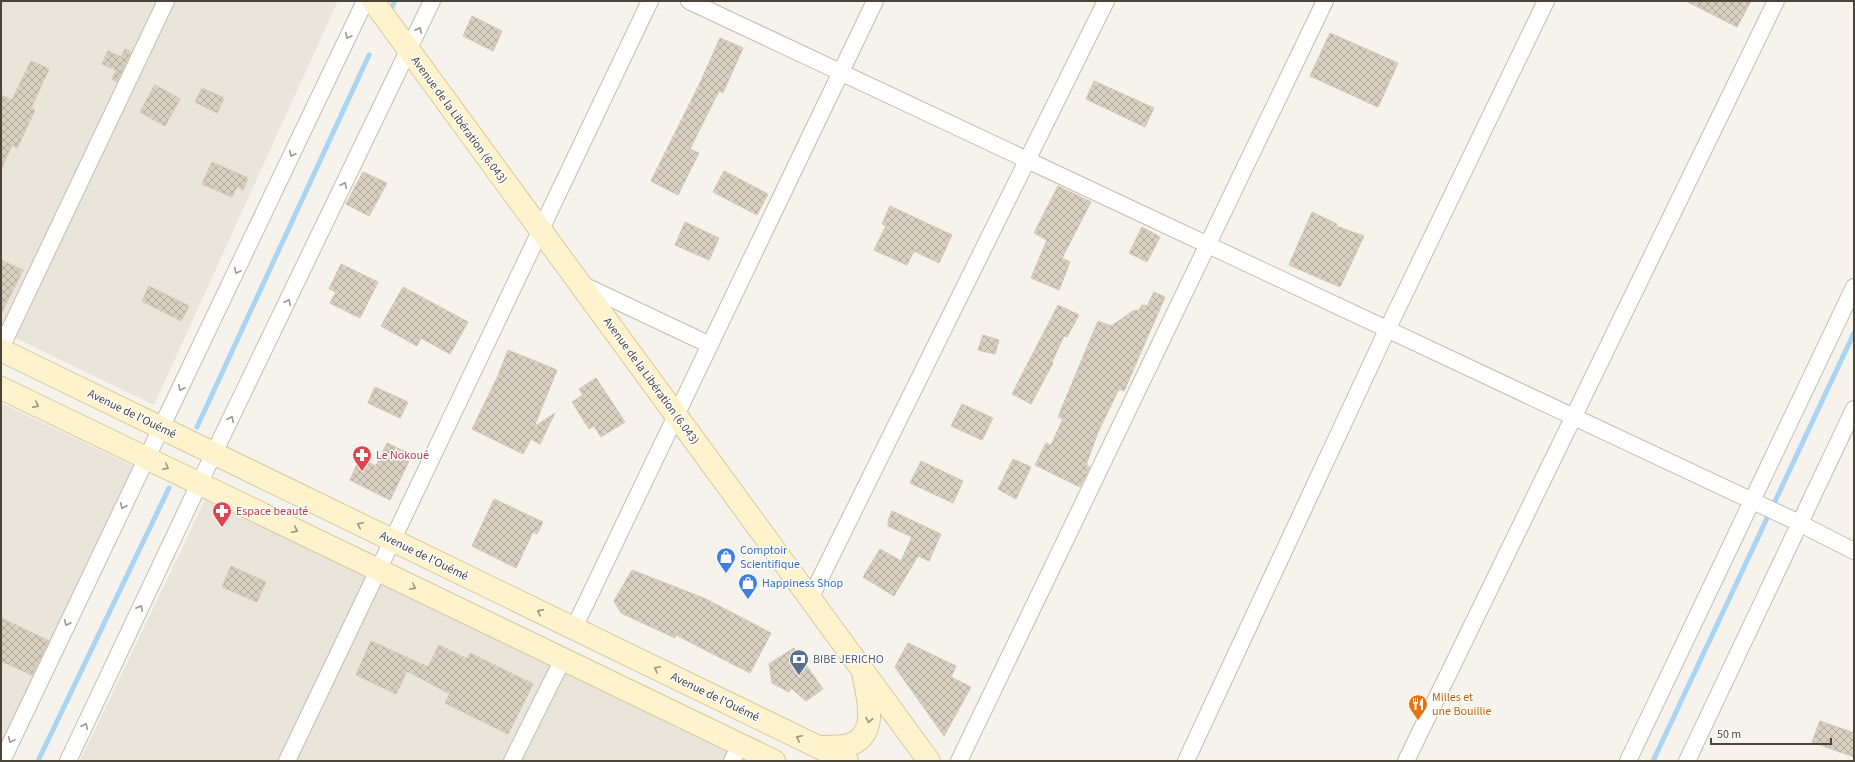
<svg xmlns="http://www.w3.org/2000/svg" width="1855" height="762" font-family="'Source Sans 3',sans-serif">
<defs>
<pattern id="building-cross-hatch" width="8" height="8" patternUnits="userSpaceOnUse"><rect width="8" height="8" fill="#d8cfc1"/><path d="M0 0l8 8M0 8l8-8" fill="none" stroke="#b1aa9e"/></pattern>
</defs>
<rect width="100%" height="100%" fill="#f6f3ec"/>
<!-- residential -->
<path fill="#eae5da" d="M 1,1 L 338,1 L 154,405 L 1,331 Z
M 1,403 L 133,466 L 1,743 Z
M 205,500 L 747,761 L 80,761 Z"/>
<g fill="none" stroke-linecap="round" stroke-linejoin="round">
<!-- stream -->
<path stroke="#a9d4f2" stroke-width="5" d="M 392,7 L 395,1
M 197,427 L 369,55
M 38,761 L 169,488
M 1653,761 L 1854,333"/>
</g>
<!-- building -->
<path fill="url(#building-cross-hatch)" stroke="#d3c7b4" d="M 1686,1 L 1751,1 L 1737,27 Z
M 472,16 L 502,31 L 493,51 L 463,36 Z
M 1330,33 L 1398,63 L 1378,107 L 1310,76 Z
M 720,38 L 743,48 L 723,93 L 719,91 L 690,149 L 699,153 L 678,195 L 651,181 L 700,83 Z
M 125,49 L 131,52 L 117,82 L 112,79 L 116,70 L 102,64 L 108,51 L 121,57 Z
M 31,61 L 49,69 L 31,108 L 35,110 L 17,148 L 12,145 L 1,170 L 1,95 L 12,100 Z
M 1094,81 L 1154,108 L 1145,127 L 1086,99 Z
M 155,85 L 180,99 L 165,126 L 140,112 Z
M 202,88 L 224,98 L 217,113 L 195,102 Z
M 212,162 L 248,178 L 243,190 L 237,187 L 232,197 L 202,184 Z
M 724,171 L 768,194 L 757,215 L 713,192 Z
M 363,172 L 387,183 L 369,216 L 346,204 Z
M 1058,186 L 1091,202 L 1062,258 L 1070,262 L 1059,290 L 1031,278 L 1047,240 L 1034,233 Z
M 890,206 L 952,235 L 939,263 L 914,251 L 907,265 L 874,250 L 886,226 L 882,224 Z
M 1312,212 L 1337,224 L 1336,226 L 1364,236 L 1340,287 L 1289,265 Z
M 685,222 L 719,238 L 709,260 L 675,245 Z
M 1142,227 L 1160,237 L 1147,262 L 1129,253 Z
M 1,260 L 23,270 L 1,314 Z
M 341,264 L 378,282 L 360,318 L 330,303 L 336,292 L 329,289 Z
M 149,286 L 189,306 L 181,321 L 142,301 Z
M 403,287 L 468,322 L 450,354 L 421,338 L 417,346 L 381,326 Z
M 1154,292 L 1165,297 L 1124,391 L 1119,389 L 1098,432 L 1086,465 L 1090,467 L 1080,487 L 1035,465 L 1046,443 L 1051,445 L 1063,419 L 1058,417 L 1098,321 L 1111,326 L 1133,311 L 1139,310 L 1142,305 L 1147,306 Z
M 1058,305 L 1079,315 L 1067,337 L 1064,336 L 1052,362 L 1053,363 L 1031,404 L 1012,394 Z
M 983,335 L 999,340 L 995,354 L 978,350 Z
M 508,350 L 557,370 L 534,427 L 555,413 L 540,444 L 531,439 L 523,454 L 472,429 L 497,378 Z
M 596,378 L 625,422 L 601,437 L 594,426 L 589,429 L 572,402 L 583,395 L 579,389 Z
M 375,387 L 408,402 L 400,418 L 368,403 Z
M 962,404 L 993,418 L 982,440 L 951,426 Z
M 387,443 L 412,455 L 390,500 L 350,480 L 360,458 L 376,466 Z
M 1013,459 L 1031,467 L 1016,499 L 998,489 Z
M 921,461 L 963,481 L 953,503 L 910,483 Z
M 494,499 L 543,522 L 537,534 L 533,532 L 516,568 L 472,546 Z
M 892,511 L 941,534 L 929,561 L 918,556 L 894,596 L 863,577 L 880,549 L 901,561 L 912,537 L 888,526 L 888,521 Z
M 231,566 L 266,582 L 257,602 L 222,587 Z
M 632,570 L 706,599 L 771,633 L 750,673 L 676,635 L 675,638 L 621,613 L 614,601 Z
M 1,618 L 49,641 L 32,675 L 1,661 Z
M 371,641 L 428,667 L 439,645 L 467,659 L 470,653 L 533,684 L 508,734 L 445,703 L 450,694 L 407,671 L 396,694 L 356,675 Z
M 908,643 L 956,666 L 951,677 L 971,687 L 944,736 L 895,667 Z
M 794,648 L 823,689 L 806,701 L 791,688 L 789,692 L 772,683 L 769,664 Z
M 1820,721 L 1854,733 L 1854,757 L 1812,742 Z"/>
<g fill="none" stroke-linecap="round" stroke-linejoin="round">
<defs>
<path id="street" d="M 689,1 L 1793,520 L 1854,551
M 581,284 L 710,345
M 1,348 L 166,1
M 810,599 L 1106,1
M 574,628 L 875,1
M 2,761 L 365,1
M 68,761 L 199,484 L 432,1
M 287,761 L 650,1
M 512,761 L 563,659
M 732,761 L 740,745
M 959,761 L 1325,1
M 1186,761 L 1387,330 L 1546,1
M 1406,761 L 1776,1
M 1628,761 L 1854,287
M 1687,761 L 1854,409"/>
<path id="secondary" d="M 373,1 L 929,761
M 1,350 L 847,761
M 1,388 L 774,761
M 818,747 C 827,747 836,747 844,746 C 879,740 869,701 864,678"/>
</defs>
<!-- street casing -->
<use href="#street" stroke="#c2bbae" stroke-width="18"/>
<!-- secondary casing -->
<use href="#secondary" stroke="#d6c79b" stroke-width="24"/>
<!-- street -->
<use href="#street" stroke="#fff" stroke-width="16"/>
<!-- secondary -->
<use href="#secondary" stroke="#fff3cd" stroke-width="22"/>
</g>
<!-- one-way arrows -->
<defs><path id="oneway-chevron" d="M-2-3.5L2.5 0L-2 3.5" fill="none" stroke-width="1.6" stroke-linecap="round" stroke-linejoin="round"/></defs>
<g stroke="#9c9892">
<use href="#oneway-chevron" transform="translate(419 30) rotate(-65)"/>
<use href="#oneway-chevron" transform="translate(348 36) rotate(116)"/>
<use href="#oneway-chevron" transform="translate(292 154) rotate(116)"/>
<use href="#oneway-chevron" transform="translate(344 185) rotate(-64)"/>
<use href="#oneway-chevron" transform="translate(237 271) rotate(116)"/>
<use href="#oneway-chevron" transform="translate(288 302) rotate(-64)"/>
<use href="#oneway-chevron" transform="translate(181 388) rotate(116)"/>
<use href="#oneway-chevron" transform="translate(231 419) rotate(-64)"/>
<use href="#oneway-chevron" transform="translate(123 506) rotate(115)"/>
<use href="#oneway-chevron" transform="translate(140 608) rotate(-65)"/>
<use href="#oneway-chevron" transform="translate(67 623) rotate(115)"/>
<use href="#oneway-chevron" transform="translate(85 726) rotate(-65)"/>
<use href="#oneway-chevron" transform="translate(11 740) rotate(115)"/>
</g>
<g stroke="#9c937c">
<use href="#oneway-chevron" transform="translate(36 405) rotate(26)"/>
<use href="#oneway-chevron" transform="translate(166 467) rotate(26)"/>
<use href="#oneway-chevron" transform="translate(360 525) rotate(-154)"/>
<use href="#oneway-chevron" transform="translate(295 530) rotate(26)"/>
<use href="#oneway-chevron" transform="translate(413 587) rotate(26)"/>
<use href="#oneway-chevron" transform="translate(540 612) rotate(-154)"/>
<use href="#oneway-chevron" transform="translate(657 669) rotate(-154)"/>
<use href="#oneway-chevron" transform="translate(869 720) rotate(101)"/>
<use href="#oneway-chevron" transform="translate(799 738) rotate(-154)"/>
</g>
<!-- icons -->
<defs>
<symbol id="pharmacy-pin" viewBox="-11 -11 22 30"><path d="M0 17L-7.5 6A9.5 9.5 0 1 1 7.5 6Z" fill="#e0444e" stroke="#fff"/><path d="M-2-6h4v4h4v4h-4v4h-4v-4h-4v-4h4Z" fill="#fff"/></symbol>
<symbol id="shop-pin" viewBox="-11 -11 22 30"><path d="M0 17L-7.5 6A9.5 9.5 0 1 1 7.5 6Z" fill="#3f7fe0" stroke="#fff"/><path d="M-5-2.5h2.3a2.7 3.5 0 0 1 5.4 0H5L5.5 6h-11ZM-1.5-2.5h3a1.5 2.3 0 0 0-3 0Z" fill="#fff"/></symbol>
<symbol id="bank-pin" viewBox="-11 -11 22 30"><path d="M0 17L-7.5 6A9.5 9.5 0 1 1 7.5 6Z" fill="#5c6f8a" stroke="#fff"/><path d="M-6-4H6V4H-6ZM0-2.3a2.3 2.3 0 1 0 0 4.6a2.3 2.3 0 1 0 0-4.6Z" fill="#fff"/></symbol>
<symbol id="restaurant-pin" viewBox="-11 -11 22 30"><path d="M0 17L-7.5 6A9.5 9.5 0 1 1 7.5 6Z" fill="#e8710a" stroke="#fff"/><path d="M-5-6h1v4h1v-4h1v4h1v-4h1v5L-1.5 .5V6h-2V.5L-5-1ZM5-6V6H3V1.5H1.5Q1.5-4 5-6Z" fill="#fff"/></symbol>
</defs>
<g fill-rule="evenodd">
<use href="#pharmacy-pin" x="351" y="444" width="22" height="30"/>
<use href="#pharmacy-pin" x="211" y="500" width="22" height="30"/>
<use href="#shop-pin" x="715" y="546" width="22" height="30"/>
<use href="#shop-pin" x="737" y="572" width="22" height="30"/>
<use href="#bank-pin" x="788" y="648" width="22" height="30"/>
<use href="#restaurant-pin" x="1407" y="693" width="22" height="30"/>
</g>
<g text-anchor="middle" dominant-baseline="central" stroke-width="3" stroke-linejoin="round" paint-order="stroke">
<!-- street labels -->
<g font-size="12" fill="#4b4439" stroke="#fff">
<text transform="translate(459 120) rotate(54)">Avenue de la Libération (6.043)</text>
<text transform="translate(651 381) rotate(54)">Avenue de la Libération (6.043)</text>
<text transform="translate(132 414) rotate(26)">Avenue de l'Ouémé</text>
<text transform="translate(424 556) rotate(26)">Avenue de l'Ouémé</text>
<text transform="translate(715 697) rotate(26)">Avenue de l'Ouémé</text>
</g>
<!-- health labels -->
<g font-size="12" fill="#be3a42" stroke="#fff" text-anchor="start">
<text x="376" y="455">Le Nokoué</text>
<text x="236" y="511">Espace beauté</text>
</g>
<!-- shop labels -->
<g font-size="12" fill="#366cbe" stroke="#fff" text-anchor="start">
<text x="740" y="550">Comptoir<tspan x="740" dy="14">Scientifique</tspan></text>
<text x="762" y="583">Happiness Shop</text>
</g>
<!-- service labels -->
<g font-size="12" fill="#4e5e75" stroke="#fff" text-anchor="start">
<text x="813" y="659">BIBE JERICHO</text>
</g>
<!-- food labels -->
<g font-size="12" fill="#c56008" stroke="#fff" text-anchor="start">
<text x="1432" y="697">Milles et<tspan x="1432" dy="14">une Bouillie</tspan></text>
</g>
</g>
<!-- border -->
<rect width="1855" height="762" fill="none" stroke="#4b4439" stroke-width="4"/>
<!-- scale -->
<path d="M1711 738v6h120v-6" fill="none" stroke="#4b4439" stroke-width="2"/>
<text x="1717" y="738" font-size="12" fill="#4b4439" stroke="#ffffff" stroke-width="3" paint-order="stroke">50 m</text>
</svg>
